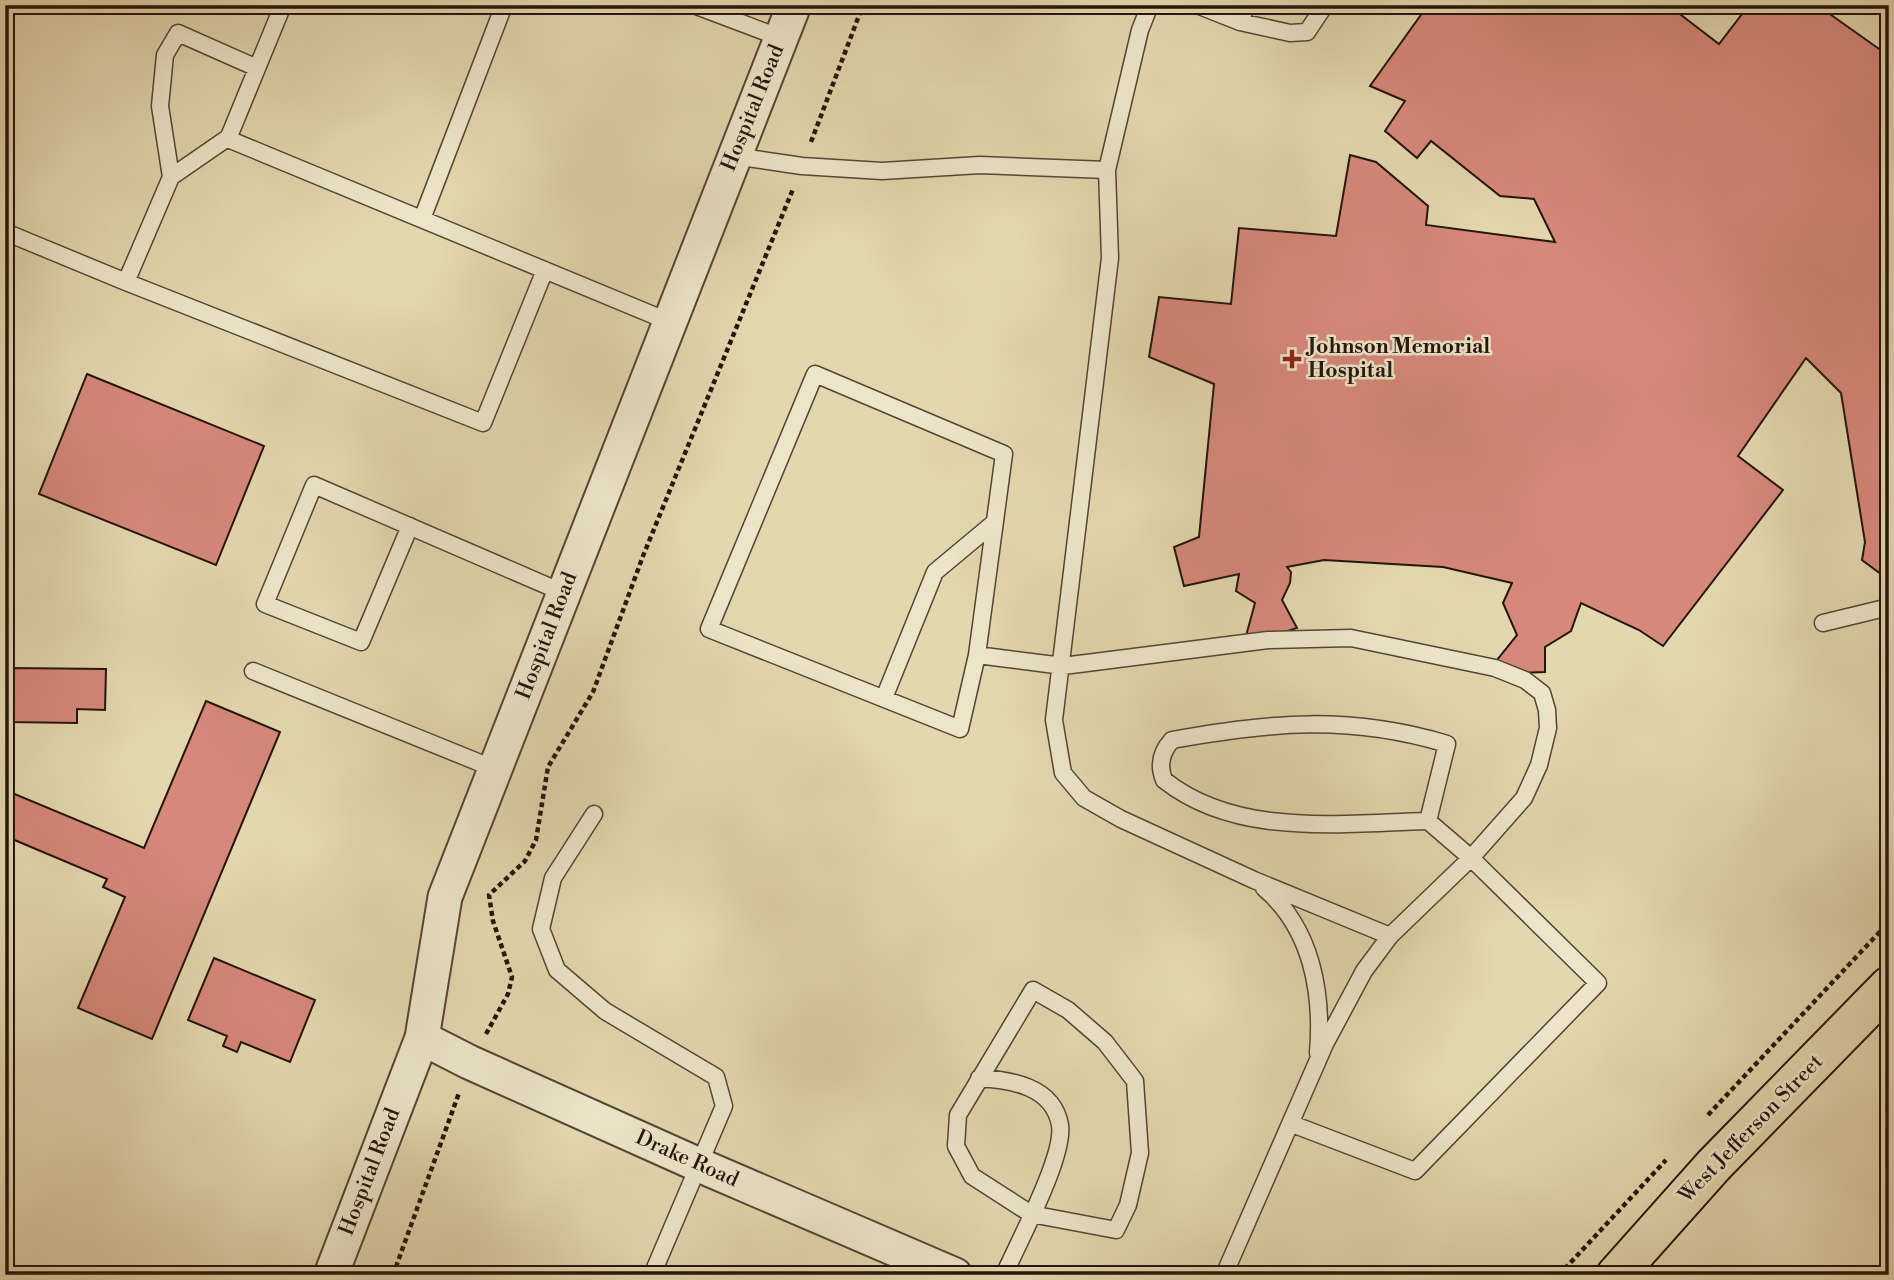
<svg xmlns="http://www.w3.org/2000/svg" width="1894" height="1280" font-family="'Libre Bodoni',serif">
<rect width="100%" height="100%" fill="#e3d7ae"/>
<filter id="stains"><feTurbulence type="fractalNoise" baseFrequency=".00286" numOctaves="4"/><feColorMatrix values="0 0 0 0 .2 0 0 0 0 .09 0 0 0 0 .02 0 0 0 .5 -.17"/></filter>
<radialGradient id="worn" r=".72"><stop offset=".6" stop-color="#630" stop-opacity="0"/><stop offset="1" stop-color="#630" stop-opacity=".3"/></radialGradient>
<!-- building -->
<path fill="#d6887b" stroke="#24140c" stroke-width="2" d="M 1428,5 L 1668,5 L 1719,44 L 1749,5 L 1817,5 L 1889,56 L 1889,580 L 1862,560 L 1865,542 L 1841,393 L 1806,358 L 1738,456 L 1783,490 L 1663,646 L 1639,630 L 1581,603 L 1571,631 L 1545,647 L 1545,672 L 1520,673 L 1497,660 L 1517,635 L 1503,603 L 1512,583 L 1443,567 L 1324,560 L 1287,567 L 1291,572 L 1290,583 L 1282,600 L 1297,628 L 1276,635 L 1246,636 L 1255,603 L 1236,591 L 1239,574 L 1184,586 L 1174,547 L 1199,537 L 1214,384 L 1149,357 L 1159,297 L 1231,304 L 1239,228 L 1336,236 L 1350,155 L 1376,162 L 1428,206 L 1426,225 L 1555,242 L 1534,199 L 1500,196 L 1431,141 L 1417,158 L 1385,131 L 1405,101 L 1370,86 Z
M 87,374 L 264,446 L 216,565 L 39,494 Z
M 11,668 L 106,669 L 105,710 L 77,709 L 77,723 L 10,722 Z
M 206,701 L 280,732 L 152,1039 L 78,1008 L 125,897 L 103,887 L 107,879 L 5,836 L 5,790 L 144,848 Z
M 214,958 L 315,1000 L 290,1062 L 241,1042 L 237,1052 L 223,1046 L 227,1036 L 188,1020 Z"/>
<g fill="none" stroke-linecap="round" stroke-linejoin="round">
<defs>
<path id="service" d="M 283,5 L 228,139 L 670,322
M 694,5 L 781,38
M 1197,5 L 1240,22 L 1247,5
M 1240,22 L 1290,33 L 1307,32 L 1325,5
M 734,156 L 802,166 L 882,171 L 980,165 L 1107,170 L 1110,258 L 1054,720 L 1063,773 L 1084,798 L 1121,819 L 1254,880 L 1390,936 L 1364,971 L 1325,1044 L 1224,1275
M 1107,170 L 1140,30 L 1150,5
M 171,177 L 229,137
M 422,219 L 504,5
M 5,232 L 126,282 L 171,177 L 160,106 L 165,55 L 178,33 L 257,68
M 126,282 L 483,423 L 545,270
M 410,526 L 361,642 L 265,604 L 314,485 L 564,593
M 1823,623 L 1889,607
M 977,655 L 1004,454 L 815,374 L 709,629 L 960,729 L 977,655 L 1063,666 L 1268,640 L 1351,638 L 1495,668 L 1525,680 L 1542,693 L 1547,710 L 1548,728 L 1539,765 L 1524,798 L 1471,858 L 1428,821 L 1447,744 C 1350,715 1271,722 1172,740 C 1161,752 1158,765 1164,780 C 1237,838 1340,823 1428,821
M 253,671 L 495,769
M 884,698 L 935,572 L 995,522
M 594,814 L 553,878 L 541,929 L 557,970 L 605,1011 L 716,1077 L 724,1106 L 652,1275
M 1264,888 C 1312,929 1323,993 1318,1053
M 1033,990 L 1068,1010 L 1105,1042 L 1135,1081 L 1140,1153 L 1128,1205 L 1116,1230 L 1031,1214 L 972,1176 L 956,1146 L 958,1115 Z
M 979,1078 C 1011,1080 1053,1086 1060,1125 C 1065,1156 1018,1243 1004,1275
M 1292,1124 L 1415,1171 L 1598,983 L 1471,858 L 1390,936"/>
<path id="minor" d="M 422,1038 L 469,1062 L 699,1165 L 955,1275
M 331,1275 L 422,1038 L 445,897 L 794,5"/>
<path id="primary" d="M 1616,1275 L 1714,1165 L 1889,986"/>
</defs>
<!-- service casing -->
<use href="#service" stroke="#544534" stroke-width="19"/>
<!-- minor casing -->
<use href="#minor" stroke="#544534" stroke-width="37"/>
<!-- primary casing -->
<use href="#primary" stroke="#24140c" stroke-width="42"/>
<!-- path -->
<path stroke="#24140c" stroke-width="4.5" stroke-dasharray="5 3.5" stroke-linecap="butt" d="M 811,142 L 863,5
M 486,1034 L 508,994 L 512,977 L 493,921 L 489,895 L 525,861 L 536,840 L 548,767 L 593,692 L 643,556 L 793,189
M 1708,1115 L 1889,922
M 393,1275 L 459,1093
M 1559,1275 L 1666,1160"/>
<!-- service -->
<use href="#service" stroke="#ede5ca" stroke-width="16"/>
<!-- minor -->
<use href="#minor" stroke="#ede5ca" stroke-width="33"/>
<!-- primary -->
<use href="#primary" stroke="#e3d7ae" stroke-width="38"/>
</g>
<!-- markers -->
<path fill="#8f2418" stroke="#ede5ca" stroke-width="2.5" d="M1288.5 348.5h7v7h7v7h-7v7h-7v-7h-7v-7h7z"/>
<g text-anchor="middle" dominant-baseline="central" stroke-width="5" stroke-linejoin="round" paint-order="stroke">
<!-- street labels -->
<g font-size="21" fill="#24140c" stroke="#ede5ca">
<text transform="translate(753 108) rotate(-68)">Hospital Road</text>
<text transform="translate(547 636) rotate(-69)">Hospital Road</text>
<text transform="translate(1751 1129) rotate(-46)">West Jefferson Street</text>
<text transform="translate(687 1159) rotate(24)">Drake Road</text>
<text transform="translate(370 1172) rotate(-69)">Hospital Road</text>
</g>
<!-- poi labels -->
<g font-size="21" font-weight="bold" fill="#24140c" stroke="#ede5ca" text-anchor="start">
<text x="1308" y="347">Johnson Memorial<tspan x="1308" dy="24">Hospital</tspan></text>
</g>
</g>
<!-- margin -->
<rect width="1894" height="1280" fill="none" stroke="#e3d7ae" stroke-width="28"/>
<rect x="7" y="7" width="1880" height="1266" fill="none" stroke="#24140c" stroke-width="3.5"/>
<rect x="14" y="14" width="1866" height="1252" fill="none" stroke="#24140c" stroke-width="2"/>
<rect width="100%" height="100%" filter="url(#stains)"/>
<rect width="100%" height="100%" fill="url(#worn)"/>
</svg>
